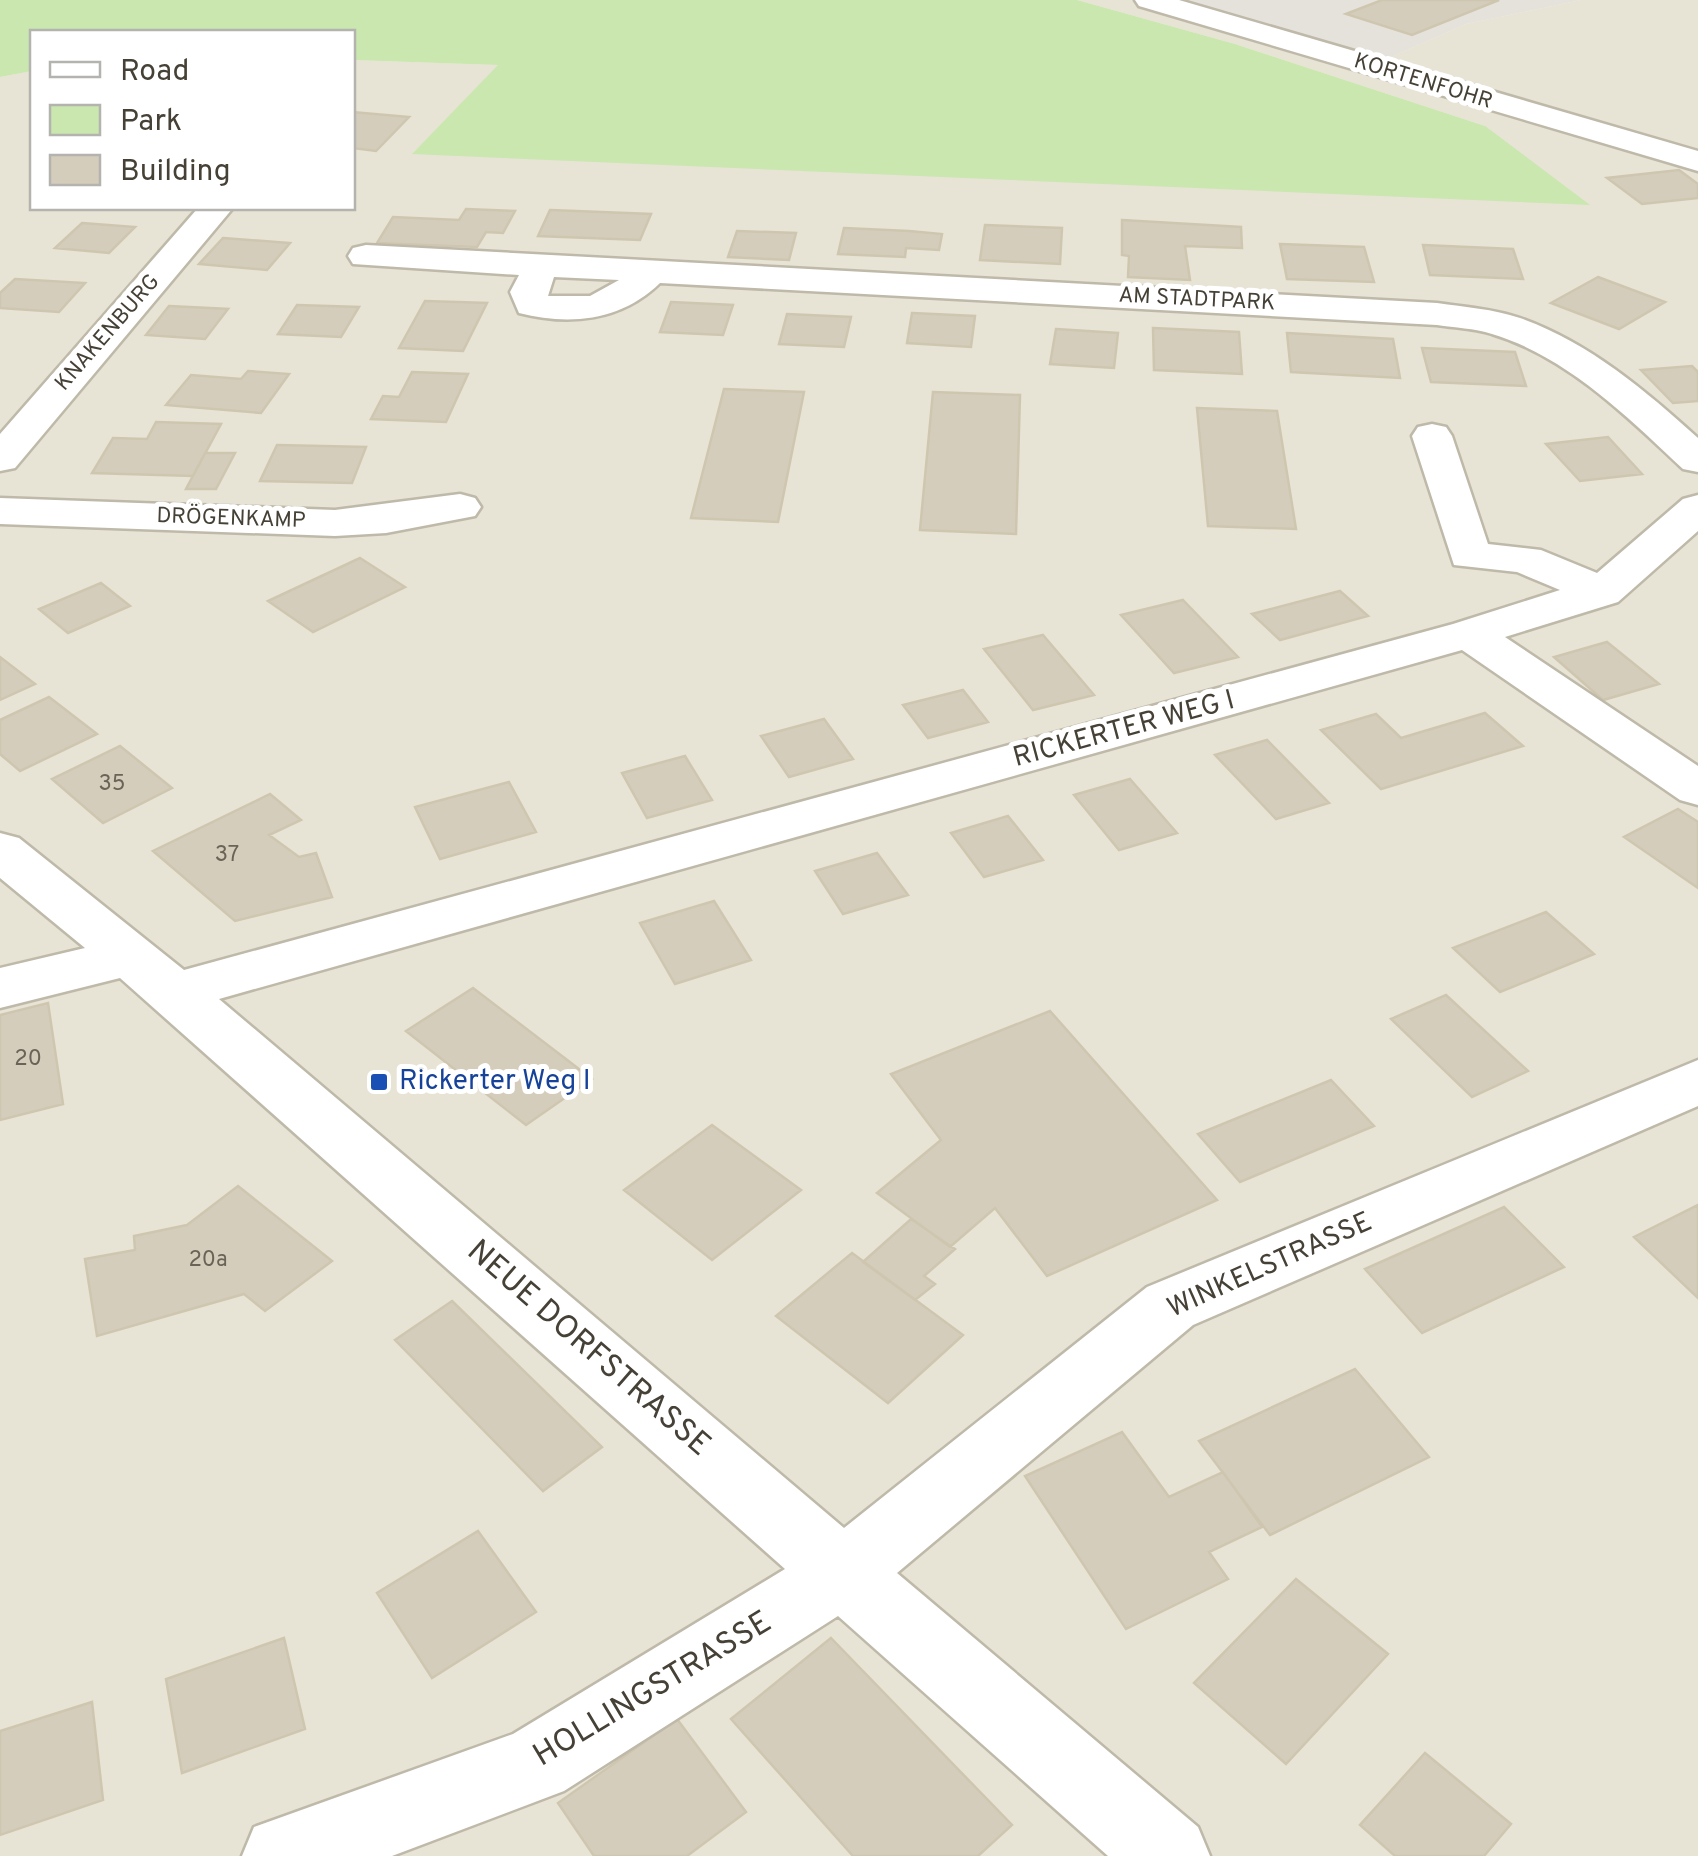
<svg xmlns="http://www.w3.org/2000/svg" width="1698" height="1856" font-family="Overpass,sans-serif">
<rect width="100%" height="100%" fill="#f3f0e6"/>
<!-- residential -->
<path fill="#e7e3d5" d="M 1077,0 L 1130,0 L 1362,70 L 1466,24 L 1581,0 L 1698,0 L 1698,1856 L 0,1856 L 0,77 L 32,71 L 32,208 L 352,208 L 353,60 L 499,65 L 413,153 L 1485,126 L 1235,44 Z"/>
<!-- industrial -->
<path fill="#e5e2db" d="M 1130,0 L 1581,0 L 1466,24 L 1362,70 Z"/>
<!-- green -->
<path fill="#c9e7af" d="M 0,0 L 1077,0 L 1235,44 L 1485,126 L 1590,205 L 412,154 L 498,65 L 353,60 L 352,32 L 32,32 L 32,71 L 0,77 Z"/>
<!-- building -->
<path fill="#d5cdbc" stroke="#cfc6af" stroke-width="2.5" d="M 1382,0 L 1499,0 L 1412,35 L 1346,14 Z
M 352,112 L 409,117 L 376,151 L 352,148 Z
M 1679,170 L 1698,184 L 1698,198 L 1642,204 L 1607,178 Z
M 466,209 L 515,211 L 503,233 L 486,232 L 477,247 L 377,243 L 393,217 L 459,220 Z
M 550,210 L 651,214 L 640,240 L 538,236 Z
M 1122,220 L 1241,227 L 1242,248 L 1185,246 L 1190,280 L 1128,277 L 1129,256 L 1122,255 Z
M 82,223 L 135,227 L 109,253 L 55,248 Z
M 985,225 L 1062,228 L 1060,264 L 980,260 Z
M 844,228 L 909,231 L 942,234 L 939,250 L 906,248 L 905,257 L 838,254 Z
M 737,231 L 796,233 L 789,260 L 728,257 Z
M 223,238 L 290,243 L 267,270 L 199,264 Z
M 1280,244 L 1364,247 L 1374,282 L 1287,279 Z
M 1423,245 L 1513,249 L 1523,279 L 1430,275 Z
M 1598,277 L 1665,302 L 1619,329 L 1551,303 Z
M 15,279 L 85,283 L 59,312 L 0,308 L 0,293 Z
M 425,301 L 487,303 L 463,351 L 399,348 Z
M 671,302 L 733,305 L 723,335 L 660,332 Z
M 297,305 L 359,307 L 341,337 L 278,334 Z
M 169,306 L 228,309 L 205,339 L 146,335 Z
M 912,313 L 975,316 L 971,347 L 907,343 Z
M 787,314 L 851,317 L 844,347 L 779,344 Z
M 1153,328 L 1239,332 L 1242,374 L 1154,370 Z
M 1056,329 L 1118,333 L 1114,368 L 1050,364 Z
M 1287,333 L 1393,339 L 1400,378 L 1291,372 Z
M 1422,348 L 1515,352 L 1526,386 L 1431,382 Z
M 1692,366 L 1698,372 L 1698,401 L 1673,403 L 1641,370 Z
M 248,371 L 289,374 L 261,413 L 166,405 L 191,375 L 241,379 Z
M 412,372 L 468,374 L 446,422 L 371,419 L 383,396 L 399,397 Z
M 724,389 L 804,392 L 778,522 L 691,518 Z
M 933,392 L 1020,395 L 1016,534 L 920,530 Z
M 1197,408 L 1277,411 L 1296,529 L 1208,526 Z
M 156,422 L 221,424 L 193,476 L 92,473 L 113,438 L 147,439 Z
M 1608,437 L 1642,474 L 1580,481 L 1546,444 Z
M 277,445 L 366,447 L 352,483 L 260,481 Z
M 205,453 L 235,453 L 216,489 L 186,489 Z
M 360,558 L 405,587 L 313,632 L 268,601 Z
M 101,583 L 130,606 L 68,633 L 39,609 Z
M 1340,591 L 1368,616 L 1280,640 L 1252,614 Z
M 1183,600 L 1238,657 L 1174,673 L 1121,615 Z
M 1043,635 L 1094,695 L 1033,710 L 984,649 Z
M 1607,642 L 1659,684 L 1603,700 L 1554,657 Z
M 0,657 L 35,684 L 0,700 Z
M 963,690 L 988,722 L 928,738 L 903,705 Z
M 49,697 L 97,734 L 20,771 L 0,754 L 0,720 Z
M 1485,713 L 1523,746 L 1381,789 L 1321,730 L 1376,714 L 1401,738 Z
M 824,719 L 853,759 L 789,777 L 761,736 Z
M 1267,740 L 1329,803 L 1276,819 L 1215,755 Z
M 120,746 L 172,788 L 103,823 L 52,779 Z
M 685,756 L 712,800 L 647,818 L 622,773 Z
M 1130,779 L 1177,833 L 1119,850 L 1074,795 Z
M 509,782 L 536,832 L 440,859 L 415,807 Z
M 270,794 L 301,820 L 269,835 L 299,857 L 316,853 L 332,897 L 235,921 L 153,851 Z
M 1678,809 L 1698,822 L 1698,888 L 1624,837 Z
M 1008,816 L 1043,860 L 984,877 L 951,833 Z
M 877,853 L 908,895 L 843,914 L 815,871 Z
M 714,901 L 751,960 L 675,984 L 640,923 Z
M 1546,912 L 1594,954 L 1500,992 L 1453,948 Z
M 473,988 L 592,1079 L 526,1125 L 406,1031 Z
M 1446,995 L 1528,1071 L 1472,1097 L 1391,1019 Z
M 48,1003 L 63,1104 L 0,1120 L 0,1015 Z
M 1050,1011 L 1217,1200 L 1047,1276 L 995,1208 L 950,1247 L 877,1193 L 941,1140 L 891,1074 Z
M 1331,1080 L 1374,1126 L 1240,1182 L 1198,1134 Z
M 712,1125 L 801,1190 L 712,1260 L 624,1190 Z
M 238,1186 L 332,1261 L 265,1311 L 244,1294 L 97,1336 L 85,1259 L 135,1250 L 134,1236 L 187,1225 Z
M 1698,1205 L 1698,1298 L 1634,1237 Z
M 1504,1207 L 1564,1267 L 1422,1333 L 1365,1269 Z
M 911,1219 L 955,1249 L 924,1276 L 935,1284 L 915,1300 L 863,1262 Z
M 852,1253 L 963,1335 L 888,1403 L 776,1316 Z
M 452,1301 L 602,1447 L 543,1491 L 395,1340 Z
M 1355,1369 L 1429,1457 L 1270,1535 L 1199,1441 Z
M 1122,1432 L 1169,1497 L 1223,1472 L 1262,1527 L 1209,1552 L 1228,1579 L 1126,1629 L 1025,1476 Z
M 478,1531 L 536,1612 L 432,1678 L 377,1593 Z
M 1296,1579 L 1388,1654 L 1286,1764 L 1194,1683 Z
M 284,1638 L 305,1729 L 182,1773 L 166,1679 Z
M 831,1638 L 1012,1825 L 978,1856 L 853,1856 L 731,1719 Z
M 92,1702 L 103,1800 L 0,1835 L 0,1731 Z
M 677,1719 L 746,1812 L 687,1856 L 594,1856 L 558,1803 Z
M 1425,1753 L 1511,1824 L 1484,1856 L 1395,1856 L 1360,1825 Z"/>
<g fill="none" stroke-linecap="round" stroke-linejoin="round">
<defs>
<path id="minor" d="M 1135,0 L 1179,0 L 1698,151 L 1698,171 L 1139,6 Z
M 198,208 L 233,208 L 15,468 L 0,471 L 0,434 Z
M 366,245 L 1437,303 C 1465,307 1493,309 1520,318 C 1588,342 1645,390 1698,438 L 1698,472 L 1683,469 C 1628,417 1566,356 1492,334 C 1474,328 1455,328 1437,325 L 660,283 C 621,321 570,326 519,313 L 510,292 L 519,275 L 353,264 L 348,256 L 353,248 ZM 554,277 L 619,280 L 590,296 L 548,296 Z
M 1432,424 L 1446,427 L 1452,436 L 1488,544 L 1541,550 L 1597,573 L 1683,499 L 1698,495 L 1698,531 L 1618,602 L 1505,637 L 1698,766 L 1698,805 L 1680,800 L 1462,650 L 219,999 L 844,1528 L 1147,1287 L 1698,1060 L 1698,1106 L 1193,1325 L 897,1573 L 1198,1827 L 1210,1856 L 1108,1856 L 838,1616 L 564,1791 L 392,1856 L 242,1856 L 254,1827 L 513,1734 L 785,1569 L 120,978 L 0,1008 L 0,968 L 85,948 L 0,878 L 0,833 L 19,838 L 184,970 L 1453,624 L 1560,590 L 1517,572 L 1454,565 L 1412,436 L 1418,427 Z
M 460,494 L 475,498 L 481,507 L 475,516 L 386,533 L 335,536 L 0,524 L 0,498 L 335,510 Z"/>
</defs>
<!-- minor casing -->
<use href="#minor" stroke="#bfb9a9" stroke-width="5"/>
<!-- minor -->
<use href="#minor" fill="#fff" fill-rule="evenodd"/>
</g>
<!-- markers -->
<rect fill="#1a4fb4" stroke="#fff" stroke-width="4" x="369" y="1072" width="20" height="20" rx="5"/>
<g text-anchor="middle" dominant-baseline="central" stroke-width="10" stroke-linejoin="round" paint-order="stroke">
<!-- far-street labels -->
<g font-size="22" fill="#464136" stroke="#fff">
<text transform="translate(1423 82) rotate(17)">KORTENFOHR</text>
<text transform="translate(1197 300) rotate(3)">AM STADTPARK</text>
<text transform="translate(108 333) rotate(-49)">KNAKENBURG</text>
<text transform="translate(231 519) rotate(2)">DRÖGENKAMP</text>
</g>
<!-- number labels -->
<g font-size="22" fill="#6a6458">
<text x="112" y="784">35</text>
<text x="227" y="855">37</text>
<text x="28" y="1059">20</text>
<text x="208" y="1260">20a</text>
</g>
<!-- street labels -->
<g font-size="28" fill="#464136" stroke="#fff">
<text transform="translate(1124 730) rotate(-15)">RICKERTER WEG I</text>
<text transform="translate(1270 1266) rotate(-24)">WINKELSTRASSE</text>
</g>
<!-- transit labels -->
<g font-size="28" fill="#164399" stroke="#fff" text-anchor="start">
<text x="399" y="1082">Rickerter Weg I</text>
</g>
<!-- near-street labels -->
<g font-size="32" fill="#464136" stroke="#fff">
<text transform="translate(588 1349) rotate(41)">NEUE DORFSTRASSE</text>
<text transform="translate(653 1690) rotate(-31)">HOLLINGSTRASSE</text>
</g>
</g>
<!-- legend -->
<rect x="30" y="30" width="325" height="180" fill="#ffffff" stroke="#b5b3af" stroke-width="2.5"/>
<rect x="50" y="62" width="50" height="15" fill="#ffffff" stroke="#b5b3af" stroke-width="2.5"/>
<text x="120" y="80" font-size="30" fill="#464136">Road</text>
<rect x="50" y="105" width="50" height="30" fill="#c9e7af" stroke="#b5b3af" stroke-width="2.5"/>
<text x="120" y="130" font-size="30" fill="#464136">Park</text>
<rect x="50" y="155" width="50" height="30" fill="#d5cdbc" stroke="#b5b3af" stroke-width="2.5"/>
<text x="120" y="180" font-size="30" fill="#464136">Building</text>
</svg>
